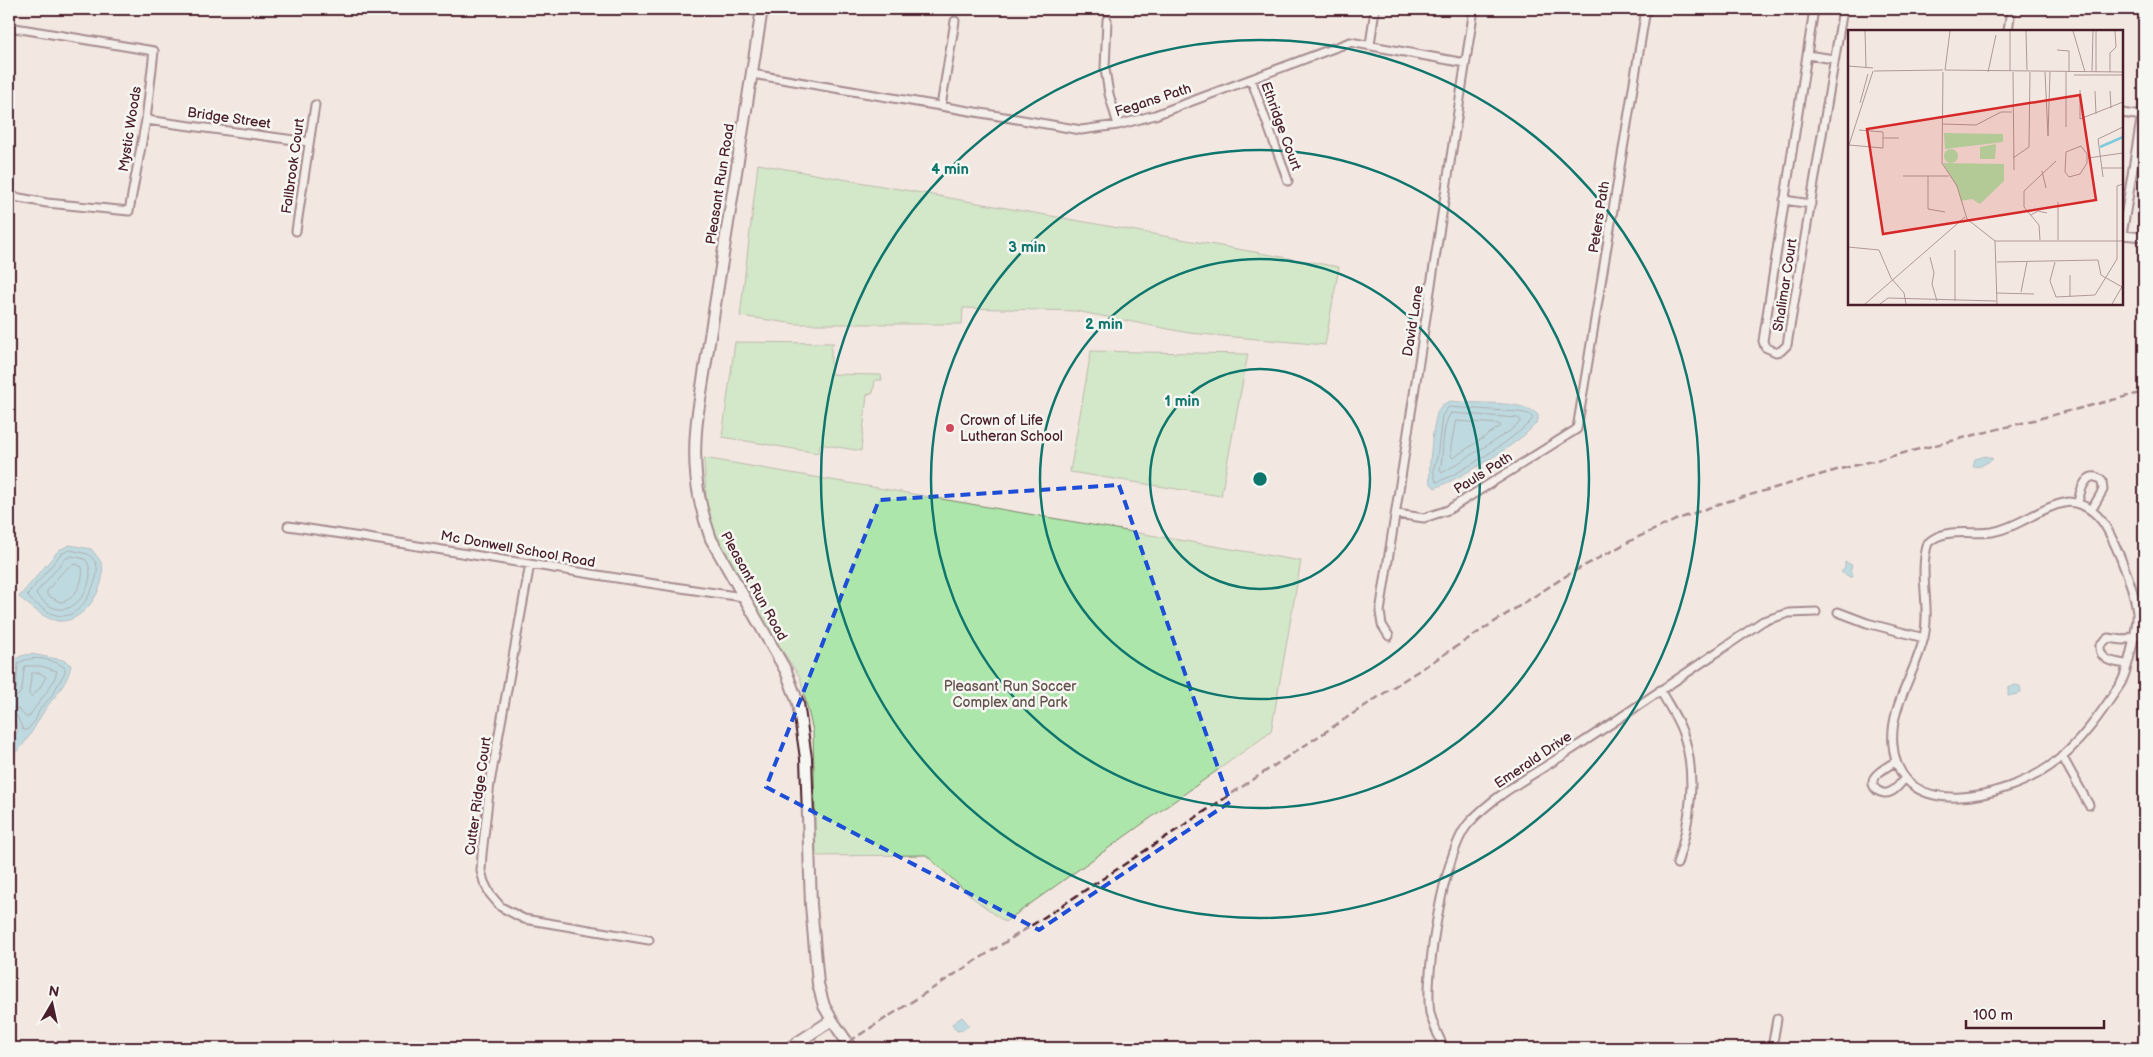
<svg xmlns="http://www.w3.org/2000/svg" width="2153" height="1057" font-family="'Balsamiq Sans',sans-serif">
<rect width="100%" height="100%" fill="#f3e8e1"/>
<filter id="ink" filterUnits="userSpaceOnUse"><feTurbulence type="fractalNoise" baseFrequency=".02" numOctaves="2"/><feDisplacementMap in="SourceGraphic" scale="10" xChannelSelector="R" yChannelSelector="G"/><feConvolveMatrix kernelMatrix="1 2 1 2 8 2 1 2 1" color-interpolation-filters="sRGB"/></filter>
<g filter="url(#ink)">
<!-- green -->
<path fill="#ade6aa" stroke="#7c826a" d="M 758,164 L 1339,267 L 1325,345 L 1189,333 L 1076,311 L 963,308 L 962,324 L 796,324 L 740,316 Z
M 735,342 L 834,343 L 831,346 L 831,374 L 881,375 L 882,380 L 875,380 L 873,393 L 867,395 L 861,451 L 820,444 L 818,453 L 722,437 Z
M 1091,351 L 1248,354 L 1221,496 L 1070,472 Z
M 704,458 L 1301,561 L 1271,732 L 1005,922 L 973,898 L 926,855 L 816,856 L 813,731 L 800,677 L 756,612 L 707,516 Z"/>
<!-- water -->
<path fill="#7ecbdd" stroke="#698696" d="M 1452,401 C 1475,405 1523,399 1538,415 L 1538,420 C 1526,441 1458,479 1435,488 L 1430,483 C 1428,472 1433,418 1439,409 C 1442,404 1447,402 1452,401 Z
M 1986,456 L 1993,459 L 1981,466 L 1973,467 L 1975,459 Z
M 70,545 L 91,549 C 95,554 100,559 102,565 C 107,588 83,624 58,621 C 43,619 30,605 19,597 L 59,550 Z
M 1845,562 L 1852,565 L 1850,571 L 1853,574 L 1852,578 L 1841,572 L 1845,568 Z
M 31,654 L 63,660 L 71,665 C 68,684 54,696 44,711 C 34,727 26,746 10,757 L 9,737 L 18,732 L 14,719 L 9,719 L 9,693 L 11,691 L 13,661 L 21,656 Z
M 2015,685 L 2020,686 L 2021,693 L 2008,696 L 2008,688 Z
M 962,1017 L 969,1025 L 963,1030 L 957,1031 L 952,1024 Z"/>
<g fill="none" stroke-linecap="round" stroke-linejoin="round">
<!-- shore -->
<path stroke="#5f6472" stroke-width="1" d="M 1449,407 L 1519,412 L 1529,414 L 1533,418 C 1524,433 1454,478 1436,482 L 1433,470 L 1437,458 L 1442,416 Z
M 1451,413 L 1518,418 L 1521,421 L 1510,431 L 1442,473 L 1440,470 C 1444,455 1441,424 1451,413 Z
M 1456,421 L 1499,424 L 1501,426 L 1453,458 L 1451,456 L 1451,446 Z
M 70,550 L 88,554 C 92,558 96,561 97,567 C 98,575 94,585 90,593 C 79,615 63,624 41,607 C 36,604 30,600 27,595 L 61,554 Z
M 72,556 L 85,559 C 101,577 75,625 47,604 C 43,601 38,598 36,593 L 65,559 Z
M 76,564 L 82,567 C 85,580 74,602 60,602 L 47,595 L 47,591 C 54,583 65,565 76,564 Z
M 32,673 L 40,673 L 46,677 L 39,689 L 31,697 L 29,694 Z
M 9,693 L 16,690 L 18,664 C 29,654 55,659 65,668 L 65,672 L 51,697 L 40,709 L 35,721 L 27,730 L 23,730 L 17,716 L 9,714
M 9,699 C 27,698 21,679 25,666 L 41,666 L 57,671 C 54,686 37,703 29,717 L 26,717 L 18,709 L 9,708"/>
<!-- stream -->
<path stroke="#698696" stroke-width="2.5" d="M 2139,569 L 2144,567"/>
<defs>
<path id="street" d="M 1814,9 L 1763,341 L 1765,347 L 1776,352 L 1781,351 L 1787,345 L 1843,9
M 1107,20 L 1105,69 L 1109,94 L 1118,125
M 9,27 L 154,51 L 146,120 L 129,211 L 47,203 L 9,196
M 2008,31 L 2011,9
M 1370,45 L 1375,9
M 1807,55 L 1834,59
M 752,74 L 1081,130 L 1118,125 L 1155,115 L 1350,42 L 1465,63
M 1251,79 L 1288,181
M 2144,102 L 2122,235 L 2144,237
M 941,106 L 955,21
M 2122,113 L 2142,116
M 146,120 L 309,142
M 1784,200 L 1811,204
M 296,231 L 315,105
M 2069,502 C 2100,505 2110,533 2121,559 C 2128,577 2135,594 2137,613 C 2138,626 2127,672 2121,683 C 2102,712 2079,746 2050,766 C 2006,797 1900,825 1893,745 C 1889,707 1916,673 1924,637 C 1931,606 1918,573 1928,543 C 1944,527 1972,535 1992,532 C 2020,527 2041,506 2069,502 Z
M 2078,503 C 2080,491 2087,467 2102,481 L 2103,490 L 2092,509
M 1397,514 L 1424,518 L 1448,510 L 1577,429 L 1646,9
M 288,526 C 440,548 591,576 743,597
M 530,564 L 490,783 L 482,854 L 481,871 L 484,882 L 490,894 L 501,907 L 524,919 L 649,940
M 1838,612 L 1867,623 L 1924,638
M 1389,636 L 1382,625 L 1380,612 L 1474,9
M 2126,664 C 2113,662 2099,661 2100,645 L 2108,638 L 2123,640 L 2135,636 L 2144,637
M 1660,690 C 1667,703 1677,717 1682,731 C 1698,772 1690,823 1677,864
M 2062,756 L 2089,805
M 1896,761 C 1889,766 1878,771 1874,778 C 1869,788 1882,796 1890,792 C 1896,790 1900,784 1904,779
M 1444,1048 C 1439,1037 1433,1025 1430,1013 C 1424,976 1444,850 1469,823 C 1496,793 1535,774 1568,752 C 1633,710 1698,665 1763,621 L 1789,613 L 1816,612
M 1772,1048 L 1777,1019"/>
<path id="secondary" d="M 762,9 L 698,412 C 692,458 695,495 711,539 L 786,671 L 798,703 L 806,758 L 811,905 L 818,984 L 824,1006 L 832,1020 L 851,1048
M 789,1048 L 832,1020"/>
</defs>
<!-- street casing -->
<use href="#street" stroke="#4a1f2b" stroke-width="11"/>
<!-- secondary casing -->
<use href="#secondary" stroke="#4a1f2b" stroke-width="14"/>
<!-- street -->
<use href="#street" stroke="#f6f6f2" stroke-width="7"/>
<!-- secondary -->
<use href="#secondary" stroke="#f6f6f2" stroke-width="10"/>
<!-- rail -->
<path stroke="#4a1f2b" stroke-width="2.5" stroke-dasharray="8 4" stroke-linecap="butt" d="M 839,1048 L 1040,920 L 1401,682 L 1569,574 L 1636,538 L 1678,519 L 1722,503 L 1837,470 L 2144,392"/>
</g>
</g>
<!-- marked area -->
<path d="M0 0H2153V1057H0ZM 1119,485 L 1230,802 L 1039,930 L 766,787 L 879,500 Z" fill="#f3e8e1" fill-opacity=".55" fill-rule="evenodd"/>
<path fill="none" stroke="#1d4ed8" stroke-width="4" stroke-dasharray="10 6" stroke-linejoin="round" d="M 1119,485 L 1230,802 L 1039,930 L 766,787 L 879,500 Z"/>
<!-- distance rings -->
<g fill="none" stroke="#0f766e" stroke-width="2.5">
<circle cx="1260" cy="479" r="110"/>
<circle cx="1260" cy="479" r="220"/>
<circle cx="1260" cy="479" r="329"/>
<circle cx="1260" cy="479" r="439"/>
</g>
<!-- markers -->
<circle fill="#d1495b" stroke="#f6f6f2" stroke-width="2" cx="950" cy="428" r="5"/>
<g text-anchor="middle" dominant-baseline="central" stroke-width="5" stroke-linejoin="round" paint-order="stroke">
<!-- street labels -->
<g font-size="14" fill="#4a1f2b" stroke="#f6f6f2">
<text transform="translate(1153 100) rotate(-18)">Fegans Path</text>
<text transform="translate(229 118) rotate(8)">Bridge Street</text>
<text transform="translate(1281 126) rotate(70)">Ethridge Court</text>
<text transform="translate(130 129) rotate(-81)">Mystic Woods</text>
<text transform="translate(293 166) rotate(-82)">Fallbrook Court</text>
<text transform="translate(720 184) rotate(-81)">Pleasant Run Road</text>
<text transform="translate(1599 217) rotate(-81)">Peters Path</text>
<text transform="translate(1785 285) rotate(-81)">Shalimar Court</text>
<text transform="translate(1413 321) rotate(-81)">David Lane</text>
<text transform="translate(1483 473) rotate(-32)">Pauls Path</text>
<text transform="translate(518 549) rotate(10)">Mc Donwell School Road</text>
<text transform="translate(754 586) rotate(61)">Pleasant Run Road</text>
<text transform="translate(1533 760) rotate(-34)">Emerald Drive</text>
<text transform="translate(478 796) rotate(-82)">Cutter Ridge Court</text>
</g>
<!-- poi labels -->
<g font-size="14" fill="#4a1f2b" stroke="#f6f6f2" text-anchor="start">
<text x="960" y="420">Crown of Life<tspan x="960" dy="16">Lutheran School</tspan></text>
</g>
<!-- park labels -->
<g font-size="14" fill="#63514b" stroke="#f6f6f2">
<text x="1010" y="686">Pleasant Run Soccer<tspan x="1010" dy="16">Complex and Park</tspan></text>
</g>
</g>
<!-- overview -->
<g transform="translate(1848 30)">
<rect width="275" height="275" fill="#f3e8e1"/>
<path d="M 96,103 L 155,104 L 155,112 L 97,119 ZM 148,114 L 147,129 L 132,129 L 132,117 ZM96 126a7 7 0 1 1 14 0a7 7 0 1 1-14 0ZM 95,133 L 156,134 L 156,151 L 132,174 L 124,169 L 113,171 L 110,159 Z" fill="#ade6aa"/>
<path fill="none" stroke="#7ecbdd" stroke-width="2.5" d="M 252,117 L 275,107"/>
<path fill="none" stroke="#af9898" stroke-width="1" d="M 17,1 L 18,37M 162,1 L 162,41M 178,1 L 179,40M 225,1 L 237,42M 209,20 L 221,21 L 221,42M 0,36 L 25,38M 97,40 L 275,42M 97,40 L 102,1M 26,41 L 95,40M 244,41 L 245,1M 95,42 L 94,133 L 109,156 L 119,189 L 147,211 L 275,211M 140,42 L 148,5M 165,42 L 166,140M 197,42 L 200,106 L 202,42M 218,42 L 218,97M 248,42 L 248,1M 262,42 L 262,23 L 268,17 L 267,1M 226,45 L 275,45M 232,60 L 232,89 L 275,72M 247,61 L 248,84M 262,61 L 263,78M 12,73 L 20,44M 94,94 L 128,95 L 153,82 L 164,82M 35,108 L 51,108M 1,115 L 35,118 L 35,102 L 11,100M 233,116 L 239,124 L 239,133 L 232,144 L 221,147 L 217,142 L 218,122 ZM 0,118 L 25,41M 165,128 L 181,117 L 182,42M 240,128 L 275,123M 254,138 L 275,138M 194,141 L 198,158M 55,146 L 101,146M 80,146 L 80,179 L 97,182M 255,147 L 250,109 L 275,97M 210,172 L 210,210M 183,185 L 190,181 L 199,183M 192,210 L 191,195 L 176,177 L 176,161 L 208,131M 147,211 L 149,274M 0,217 L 31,220 L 43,248 L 56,263 L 58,274M 82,227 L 86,243 L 84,254 L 89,271M 149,232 L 250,230 L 253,245 L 274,257M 207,232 L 202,251 L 208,267 L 247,265 L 269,229 L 269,156 L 275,154M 173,262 L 179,232M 148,263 L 186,264M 222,267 L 222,245M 107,271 L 107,220M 17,274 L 117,187M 32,274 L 40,268 L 148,271M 264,274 L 275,255"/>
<path fill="#d62828" fill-opacity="0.15" stroke="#d62828" stroke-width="2.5" d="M 232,65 L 248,170 L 35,204 L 19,99 Z"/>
<rect width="275" height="275" fill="none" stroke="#4a1f2b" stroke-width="2.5"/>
</g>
<circle cx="1260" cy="479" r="8" fill="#0f766e" stroke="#f6f6f2" stroke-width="2.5"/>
<g font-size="15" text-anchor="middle" font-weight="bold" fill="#0f766e" stroke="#f6f6f2" stroke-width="5" stroke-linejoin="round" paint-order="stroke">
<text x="950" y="174">4 min</text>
<text x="1027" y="252">3 min</text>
<text x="1104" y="329">2 min</text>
<text x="1182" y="406">1 min</text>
</g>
<!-- margin -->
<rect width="2153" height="1057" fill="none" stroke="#f6f6f2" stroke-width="30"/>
<rect x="15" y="15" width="2123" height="1027" fill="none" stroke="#4a1f2b" stroke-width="2" filter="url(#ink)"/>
<!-- north arrow -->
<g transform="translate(52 1004) rotate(9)" stroke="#f6f6f2" stroke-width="4" paint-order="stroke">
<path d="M0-4L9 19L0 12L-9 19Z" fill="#4a1f2b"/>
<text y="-8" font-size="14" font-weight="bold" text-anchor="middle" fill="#4a1f2b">N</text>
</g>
<!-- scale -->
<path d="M1966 1020v8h138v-8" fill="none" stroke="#4a1f2b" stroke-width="2.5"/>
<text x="1973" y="1020" font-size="15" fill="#4a1f2b" stroke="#f6f6f2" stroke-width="4" paint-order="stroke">100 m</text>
</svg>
